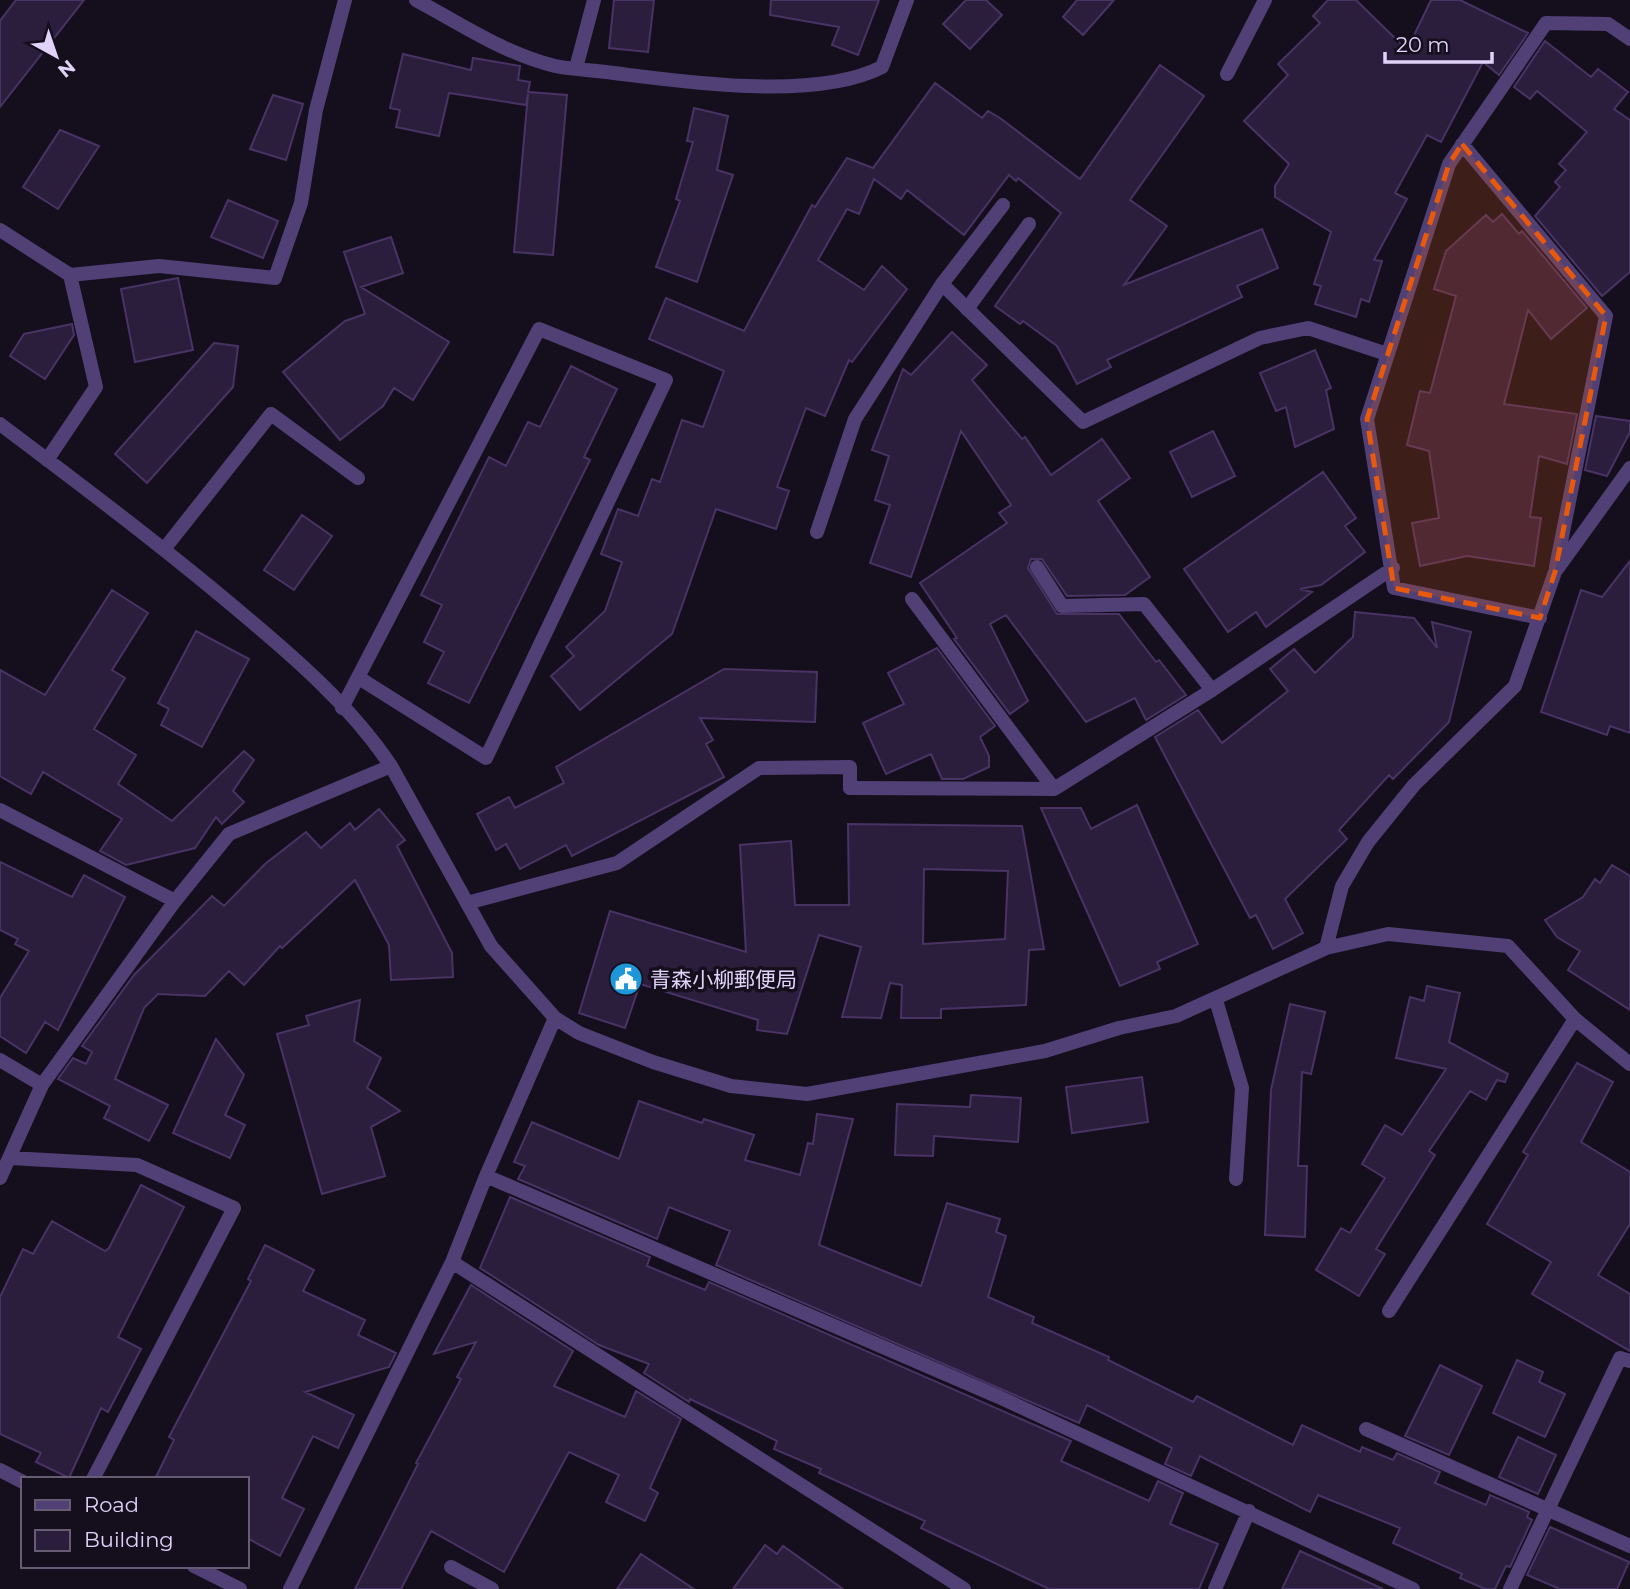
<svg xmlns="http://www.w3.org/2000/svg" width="1630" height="1589" font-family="Montserrat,'Noto Sans JP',sans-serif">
<rect width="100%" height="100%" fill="#150f1d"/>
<!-- building -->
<path fill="#2b1d3c" stroke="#493365" stroke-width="2" fill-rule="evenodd" d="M 16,0 L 84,0 L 0,107 L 0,21 Z
M 614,0 L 654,0 L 648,52 L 609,48 Z
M 771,0 L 879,0 L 858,55 L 832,45 L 839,27 L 770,15 Z
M 966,0 L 986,0 L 1002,15 L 970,49 L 943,24 Z
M 1077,0 L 1114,0 L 1083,35 L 1063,17 Z
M 1328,0 L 1356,0 L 1407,50 L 1431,0 L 1460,0 L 1528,33 L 1499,75 L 1483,62 L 1441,142 L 1427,135 L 1395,193 L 1407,199 L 1374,260 L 1382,261 L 1369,302 L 1361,299 L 1356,317 L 1315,304 L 1321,286 L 1314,284 L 1331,232 L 1275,197 L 1275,186 L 1289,164 L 1244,121 L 1288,75 L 1278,64 L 1320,23 L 1313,16 Z
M 1545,41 L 1591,77 L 1598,69 L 1628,92 L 1614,109 L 1630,120 L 1630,272 L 1602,296 L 1535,216 L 1560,187 L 1555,182 L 1566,170 L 1559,164 L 1587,132 L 1537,91 L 1530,99 L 1514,87 Z
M 403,54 L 471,70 L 473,58 L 520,66 L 518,80 L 530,82 L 528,92 L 567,95 L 553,255 L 514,252 L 528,94 L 526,105 L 449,93 L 439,136 L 396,127 L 400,110 L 390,108 Z
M 1160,65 L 1204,96 L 1130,200 L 1167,226 L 1124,285 L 1262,229 L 1278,268 L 1237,286 L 1242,297 L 1107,360 L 1111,367 L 1077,384 L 1057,346 L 1023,321 L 1020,324 L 995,306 L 1061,213 L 1018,178 L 1016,181 L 1009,175 L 964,235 L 907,190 L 901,199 L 874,179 L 859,214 L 847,209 L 818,260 L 864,290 L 882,266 L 907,289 L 852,362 L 849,360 L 825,416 L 806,408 L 777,487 L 789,491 L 776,529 L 716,509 L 672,634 L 580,710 L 551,676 L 574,656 L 566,647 L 605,611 L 622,562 L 601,554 L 618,509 L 638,516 L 652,479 L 660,482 L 682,420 L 703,427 L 724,371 L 649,339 L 666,298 L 744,331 L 812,205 L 815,207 L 847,158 L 873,168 L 935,83 L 982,118 L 988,111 L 1000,118 L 1080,179 Z
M 273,95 L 303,104 L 286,160 L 250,149 Z
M 694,108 L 728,116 L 717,170 L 733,175 L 697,282 L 656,267 L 680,201 L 676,199 L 693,142 L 687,141 Z
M 60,130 L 99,146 L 58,209 L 23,187 Z
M 228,200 L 278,221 L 263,258 L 211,237 Z
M 1502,214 L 1519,234 L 1522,231 L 1587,308 L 1551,339 L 1528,310 L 1504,404 L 1577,414 L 1567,464 L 1539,456 L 1530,517 L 1541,518 L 1534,566 L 1467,556 L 1420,566 L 1412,523 L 1439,518 L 1429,451 L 1407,445 L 1420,391 L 1430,393 L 1456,296 L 1434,289 L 1446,251 L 1486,215 L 1493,222 Z
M 391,237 L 403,273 L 361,287 L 449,342 L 413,400 L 394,388 L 383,406 L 340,440 L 283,372 L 345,321 L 365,314 L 344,252 Z
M 178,278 L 193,350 L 135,362 L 121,289 Z
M 72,324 L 74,335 L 45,379 L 10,356 L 24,334 Z
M 952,332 L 987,365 L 972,380 L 1022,439 L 1025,437 L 1051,475 L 1102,439 L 1130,478 L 1098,501 L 1150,577 L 1125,595 L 1067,596 L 1042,559 L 1031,559 L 1028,568 L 1057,614 L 1119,614 L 1156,662 L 1159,660 L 1186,695 L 1146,720 L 1135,698 L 1086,722 L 1006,615 L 990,624 L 1028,701 L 1010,714 L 954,639 L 957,638 L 920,583 L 1007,523 L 999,513 L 1011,505 L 961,431 L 911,577 L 870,563 L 890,505 L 875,500 L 889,456 L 872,450 L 903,369 L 911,375 Z
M 214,343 L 238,346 L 233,387 L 147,483 L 115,454 Z
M 1315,350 L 1331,388 L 1326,390 L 1334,429 L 1295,447 L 1286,407 L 1276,411 L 1260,373 Z
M 571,366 L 617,389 L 584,457 L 590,460 L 469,703 L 428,683 L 444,652 L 424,642 L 442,605 L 421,595 L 489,457 L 506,466 L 528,422 L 540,427 Z
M 1596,416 L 1630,421 L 1630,432 L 1607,476 L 1585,470 Z
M 1213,431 L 1235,476 L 1192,497 L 1170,452 Z
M 1323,472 L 1356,518 L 1345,526 L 1365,552 L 1321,585 L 1300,589 L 1312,592 L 1266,627 L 1256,612 L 1228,632 L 1184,569 Z
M 302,515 L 332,536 L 294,590 L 264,570 Z
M 1630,561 L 1630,733 L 1610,726 L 1607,735 L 1541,712 L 1581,590 L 1602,597 Z
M 112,590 L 148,613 L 112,670 L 125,678 L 94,729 L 136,755 L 118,784 L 172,821 L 244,751 L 254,760 L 233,791 L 244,802 L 222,824 L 216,817 L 195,848 L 126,865 L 100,851 L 122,819 L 43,772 L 31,794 L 0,776 L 0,670 L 45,695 Z
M 1355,612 L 1414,618 L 1437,648 L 1432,622 L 1471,632 L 1449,722 L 1393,779 L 1389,775 L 1339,830 L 1347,839 L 1285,899 L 1303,933 L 1273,949 L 1256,915 L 1250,918 L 1155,737 L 1198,710 L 1222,743 L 1288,691 L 1270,669 L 1294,649 L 1315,673 L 1353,637 Z
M 196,631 L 249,659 L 202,747 L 161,725 L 169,709 L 158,703 Z
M 937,648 L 995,726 L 980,737 L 989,756 L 989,767 L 963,779 L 942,779 L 931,754 L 886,774 L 863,723 L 904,704 L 888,673 Z
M 724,669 L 817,672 L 815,722 L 700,718 L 713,740 L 706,744 L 724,777 L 572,856 L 566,845 L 520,869 L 506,844 L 496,850 L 477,814 L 509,797 L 515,808 L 564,783 L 556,767 Z
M 1137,805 L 1198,944 L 1157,962 L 1160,969 L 1120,986 L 1041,808 L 1081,808 L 1091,829 Z
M 379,809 L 405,840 L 397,846 L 452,953 L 453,977 L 391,980 L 389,945 L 355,880 L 282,948 L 280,946 L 244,985 L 229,971 L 205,996 L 158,994 L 144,1008 L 115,1079 L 168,1105 L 149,1141 L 104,1118 L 110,1106 L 58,1079 L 73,1058 L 86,1064 L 92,1052 L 82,1046 L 134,975 L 212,896 L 224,906 L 265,864 L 306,832 L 321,848 L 350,823 L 355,830 Z
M 848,824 L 1022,826 L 1044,949 L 1029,950 L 1026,1005 L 941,1009 L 941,1018 L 901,1018 L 902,985 L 890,983 L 881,1018 L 842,1017 L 861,947 L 819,935 L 787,1034 L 757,1030 L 758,1020 L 640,984 L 625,1028 L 579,1013 L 610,911 L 746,952 L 740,845 L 791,841 L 795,905 L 849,905 ZM 924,869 L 1008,871 L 1005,939 L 923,944 Z
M 0,862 L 72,897 L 84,875 L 125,897 L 58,1030 L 45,1022 L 26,1053 L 0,1036 L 0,998 L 29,951 L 15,944 L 18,939 L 0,930 Z
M 1612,865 L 1630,876 L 1630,1010 L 1568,970 L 1580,951 L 1557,937 L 1545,920 L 1583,897 L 1595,879 L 1600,883 Z
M 1427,986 L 1460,993 L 1449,1042 L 1508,1074 L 1505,1082 L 1497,1080 L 1486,1100 L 1470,1091 L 1429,1151 L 1435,1155 L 1376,1249 L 1385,1254 L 1359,1296 L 1316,1270 L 1341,1228 L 1350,1233 L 1385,1178 L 1362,1164 L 1385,1125 L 1402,1135 L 1446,1069 L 1396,1058 L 1410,997 L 1424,1001 Z
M 360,1000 L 354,1041 L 381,1058 L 367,1088 L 400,1111 L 371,1127 L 385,1176 L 322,1194 L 277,1034 L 309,1025 L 306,1016 Z
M 1290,1004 L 1325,1012 L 1311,1074 L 1302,1072 L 1298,1166 L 1307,1166 L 1305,1237 L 1265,1235 L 1271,1090 Z
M 216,1039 L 244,1075 L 225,1115 L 245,1125 L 230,1158 L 173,1133 Z
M 1577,1063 L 1613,1082 L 1581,1142 L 1630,1172 L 1630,1224 L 1598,1275 L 1630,1294 L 1630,1351 L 1532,1294 L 1551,1262 L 1487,1224 L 1528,1155 L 1523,1152 Z
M 1142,1077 L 1148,1122 L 1072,1133 L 1066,1087 Z
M 971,1095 L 1021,1098 L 1018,1142 L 934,1136 L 933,1156 L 895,1155 L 897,1104 L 970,1107 Z
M 639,1101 L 702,1123 L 704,1119 L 754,1135 L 745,1160 L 800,1175 L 808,1143 L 813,1144 L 817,1114 L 853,1119 L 819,1245 L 921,1286 L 947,1203 L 1000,1219 L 996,1232 L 1006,1236 L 988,1297 L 1034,1317 L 1032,1323 L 1109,1357 L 1108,1360 L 1193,1402 L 1197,1396 L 1293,1445 L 1302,1425 L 1360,1452 L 1362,1447 L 1393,1460 L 1397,1453 L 1440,1472 L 1435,1483 L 1486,1505 L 1490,1495 L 1529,1512 L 1527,1517 L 1532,1520 L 1510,1567 L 1506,1566 L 1495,1589 L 1485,1589 L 1460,1578 L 1462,1574 L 1393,1543 L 1400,1528 L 1318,1495 L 1310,1512 L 1200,1456 L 1191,1476 L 1165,1464 L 1172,1448 L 1087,1405 L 1079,1423 L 716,1265 L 730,1231 L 669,1207 L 657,1239 L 518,1179 L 525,1166 L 514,1162 L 532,1122 L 619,1159 Z
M 141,1185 L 184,1207 L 118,1337 L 141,1349 L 108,1412 L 101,1408 L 69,1478 L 36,1462 L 41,1453 L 0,1434 L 0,1297 L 23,1249 L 33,1254 L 52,1221 L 105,1251 L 109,1248 Z
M 510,1197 L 650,1257 L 647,1266 L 705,1290 L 709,1282 L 1071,1441 L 1061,1461 L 1149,1501 L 1158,1481 L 1183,1493 L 1170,1524 L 1218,1544 L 1199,1589 L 1049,1589 L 921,1528 L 925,1521 L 819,1473 L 821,1469 L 774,1449 L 777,1441 L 690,1399 L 689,1402 L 644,1373 L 649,1364 L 599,1345 L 480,1268 Z
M 265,1245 L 314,1270 L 303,1291 L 365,1320 L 358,1335 L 396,1353 L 389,1367 L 305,1392 L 354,1415 L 338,1448 L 313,1436 L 282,1498 L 304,1509 L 280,1556 L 247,1538 L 247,1479 L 155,1479 L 174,1440 L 169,1437 L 251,1281 L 248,1279 Z
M 471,1285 L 573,1351 L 554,1386 L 625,1417 L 636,1391 L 681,1419 L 650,1488 L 658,1493 L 645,1521 L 606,1502 L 619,1475 L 569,1452 L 504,1572 L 431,1531 L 401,1589 L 355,1589 L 418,1464 L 416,1463 L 461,1379 L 457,1377 L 476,1342 L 434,1354 Z
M 1517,1360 L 1543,1372 L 1539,1382 L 1565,1394 L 1545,1437 L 1493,1413 Z
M 1440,1365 L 1482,1386 L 1449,1455 L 1405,1436 Z
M 1518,1437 L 1556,1455 L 1538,1494 L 1499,1477 Z
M 1550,1527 L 1629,1562 L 1617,1589 L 1560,1589 L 1527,1575 Z
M 765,1545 L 777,1554 L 783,1546 L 843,1589 L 733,1589 Z
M 1300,1551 L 1383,1589 L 1282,1589 Z
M 641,1554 L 694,1589 L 617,1589 Z"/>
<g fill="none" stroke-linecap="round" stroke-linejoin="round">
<!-- lane -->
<path stroke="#504076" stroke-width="14" d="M 576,68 L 594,0
M 942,284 L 1003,205
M 967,309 L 1029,224
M 165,548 L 271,414 L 358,478
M 1037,567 L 1062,606 L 1144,604 L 1212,690
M 342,708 L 539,329 L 666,380 L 486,758 L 359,678
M 467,903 L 617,863 L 759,768 L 850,767 L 850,788
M 1216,1000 L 1242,1088 L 1236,1179
M 1366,1429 L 1630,1546
M 451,1567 L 492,1589"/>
<!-- street -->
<path stroke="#504076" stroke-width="14" d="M 416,0 C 461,24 505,54 555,66 C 574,70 595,70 614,73 C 686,82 816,101 882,67 L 907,0
M 1227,74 L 1265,0
M 1462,144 L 1606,316 L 1556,567
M 0,230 L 70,275 L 159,266 L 275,278 L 301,203 L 316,110 L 345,0
M 0,424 C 81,485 162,546 239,611 C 294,657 351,706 391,766 L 491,946 L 555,1018 L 579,1033 L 653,1062 L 731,1086 L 807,1094 L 1045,1051 L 1119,1028 L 1176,1016 L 1326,948 L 1388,934 L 1508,946 L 1575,1019 L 1630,1064
M 47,460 L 96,387 L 70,275
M 817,532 L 855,419 L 942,284 L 1083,422 L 1260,338 L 1308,328 L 1387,354
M 912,599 L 1054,789
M 1540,618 L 1394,588 L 1367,419 L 1449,164 L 1546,23 L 1608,24 L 1630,39
M 850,788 L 1054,789 L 1212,690 L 1393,568
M 0,810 L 175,901
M 1326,948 L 1342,886 L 1368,842 L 1414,785 L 1515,686 L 1555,572 L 1630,468
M 0,1060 L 42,1085
M 10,1158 L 137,1165 L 234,1208 L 93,1479
M 486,1176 L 999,1397 L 1413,1589
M 0,1178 L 42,1085 L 175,901 L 229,834 L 391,766
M 452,1262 L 964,1589
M 1389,1311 L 1575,1019
M 0,1470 L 23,1482
M 194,1566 L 240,1589
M 290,1589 L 452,1262 L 486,1176 L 555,1018
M 1215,1589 L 1249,1511
M 1510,1589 L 1620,1358 L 1630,1361"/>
</g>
<!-- marked area -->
<path fill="#e8590c" fill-opacity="0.2" stroke="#e8590c" stroke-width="5" stroke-dasharray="14 9" stroke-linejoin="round" d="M 1462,144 L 1606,316 L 1555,572 L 1540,618 L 1394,588 L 1367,419 L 1449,164 Z"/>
<!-- icons -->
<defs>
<symbol id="civic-disc" viewBox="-11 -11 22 22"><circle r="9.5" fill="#1e97d8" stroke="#150f1d"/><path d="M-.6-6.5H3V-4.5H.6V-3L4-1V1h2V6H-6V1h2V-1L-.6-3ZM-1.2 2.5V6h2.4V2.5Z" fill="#fff"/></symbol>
</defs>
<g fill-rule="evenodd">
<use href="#civic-disc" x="607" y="960" width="38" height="38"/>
</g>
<g text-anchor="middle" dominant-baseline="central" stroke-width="7" stroke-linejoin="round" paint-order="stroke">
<!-- poi labels -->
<g font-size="21" fill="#e0d2f9" stroke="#150f1d" text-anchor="start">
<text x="650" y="979">青森小柳郵便局</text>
</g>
</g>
<!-- legend -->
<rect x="21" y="1477" width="228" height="91" fill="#150f1d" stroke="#665d75" stroke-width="2"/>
<rect x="35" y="1500" width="35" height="10" fill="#504076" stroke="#665d75" stroke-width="2"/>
<text x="84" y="1512" font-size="21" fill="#e0d2f9">Road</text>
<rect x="35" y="1530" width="35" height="21" fill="#2b1d3c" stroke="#665d75" stroke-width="2"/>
<text x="84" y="1547" font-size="21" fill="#e0d2f9">Building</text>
<!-- north arrow -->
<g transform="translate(56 56) rotate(140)" stroke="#150f1d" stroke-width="5" paint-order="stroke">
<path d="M0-5L12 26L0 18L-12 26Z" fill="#e0d2f9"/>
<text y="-10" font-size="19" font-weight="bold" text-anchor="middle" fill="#e0d2f9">N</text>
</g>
<!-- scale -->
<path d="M1385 52v10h107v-10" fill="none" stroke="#e0d2f9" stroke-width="3.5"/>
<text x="1396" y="52" font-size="21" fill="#e0d2f9" stroke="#150f1d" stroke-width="5" paint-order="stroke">20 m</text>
</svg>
